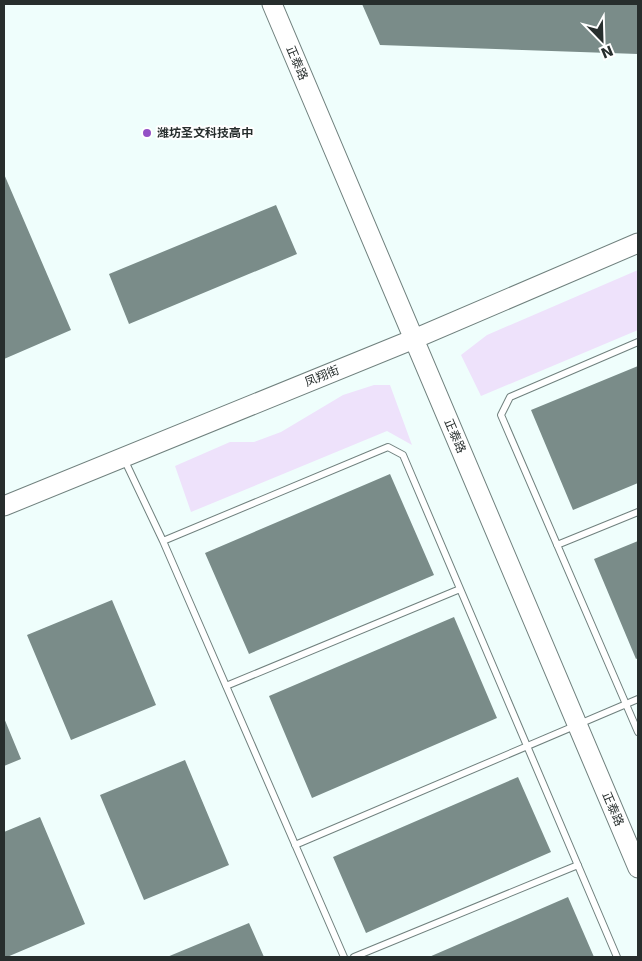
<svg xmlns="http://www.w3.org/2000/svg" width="642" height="961" font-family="'DejaVu Sans','Noto Sans SC',sans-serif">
<rect width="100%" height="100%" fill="#effefc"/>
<!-- green -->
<path fill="#eee2fb" d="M 638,270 L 638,330 L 481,396 L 461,355 L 487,335 Z
M 374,385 L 390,385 L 412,445 L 387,431 L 191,512 L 175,466 L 230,442 L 254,442 L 281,432 L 343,395 Z"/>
<!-- building -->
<path fill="#7a8c89" d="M 362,4 L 638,4 L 638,54 L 380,45 Z
M 4,174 L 71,330 L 4,359 Z
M 276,205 L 297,254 L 129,324 L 109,274 Z
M 638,366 L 638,483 L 573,510 L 531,410 Z
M 390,474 L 434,575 L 249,654 L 205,553 Z
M 638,541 L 638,658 L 636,659 L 594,559 Z
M 112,600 L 156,705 L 71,740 L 27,635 Z
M 454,617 L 497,718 L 312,798 L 269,696 Z
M 4,718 L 21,759 L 4,766 Z
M 185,760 L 229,865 L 144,900 L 100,795 Z
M 518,777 L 551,852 L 366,933 L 333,857 Z
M 40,817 L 85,924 L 7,957 L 4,957 L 4,832 Z
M 568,897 L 594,957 L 429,957 Z
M 249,923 L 264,957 L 167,957 Z"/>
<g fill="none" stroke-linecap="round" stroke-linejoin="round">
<defs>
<path id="lane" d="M 638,342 L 510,397 L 501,415 L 638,732
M 124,459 L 163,541
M 557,545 L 638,512
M 226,686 L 460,589
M 295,845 L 638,699
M 344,957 L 163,541 L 388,447 L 403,455 L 617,957
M 354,957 L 578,865"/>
<path id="secondary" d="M 272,4 L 638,868
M 4,506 L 414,339 L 638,243"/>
</defs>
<!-- lane casing -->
<use href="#lane" stroke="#70817e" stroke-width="8"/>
<!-- secondary casing -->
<use href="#secondary" stroke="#70817e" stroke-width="21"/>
<!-- lane -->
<use href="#lane" stroke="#fff" stroke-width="6"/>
<!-- secondary -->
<use href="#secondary" stroke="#fff" stroke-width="19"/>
</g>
<!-- markers -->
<circle fill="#9451c6" stroke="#fff" stroke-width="2" cx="147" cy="133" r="5"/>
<g text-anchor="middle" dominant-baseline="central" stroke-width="4" stroke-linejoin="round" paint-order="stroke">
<!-- street labels -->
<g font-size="12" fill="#272e2d" stroke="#fff">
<text transform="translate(297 63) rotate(67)">正泰路</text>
<text transform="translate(322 376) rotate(-22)">凤翔街</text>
<text transform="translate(455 436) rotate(67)">正泰路</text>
<text transform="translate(613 809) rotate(67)">正泰路</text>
</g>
<!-- poi labels -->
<g font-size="12" font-weight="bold" fill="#272e2d" stroke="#fff" text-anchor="start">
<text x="157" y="133">潍坊圣文科技高中</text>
</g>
</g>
<!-- border -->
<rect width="642" height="961" fill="none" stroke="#272e2d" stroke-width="10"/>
<!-- north arrow -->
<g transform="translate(602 40) rotate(157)" stroke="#ffffff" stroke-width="4" paint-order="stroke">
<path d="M0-4L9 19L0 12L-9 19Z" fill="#272e2d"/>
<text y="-8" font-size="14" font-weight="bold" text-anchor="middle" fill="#272e2d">N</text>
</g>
</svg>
